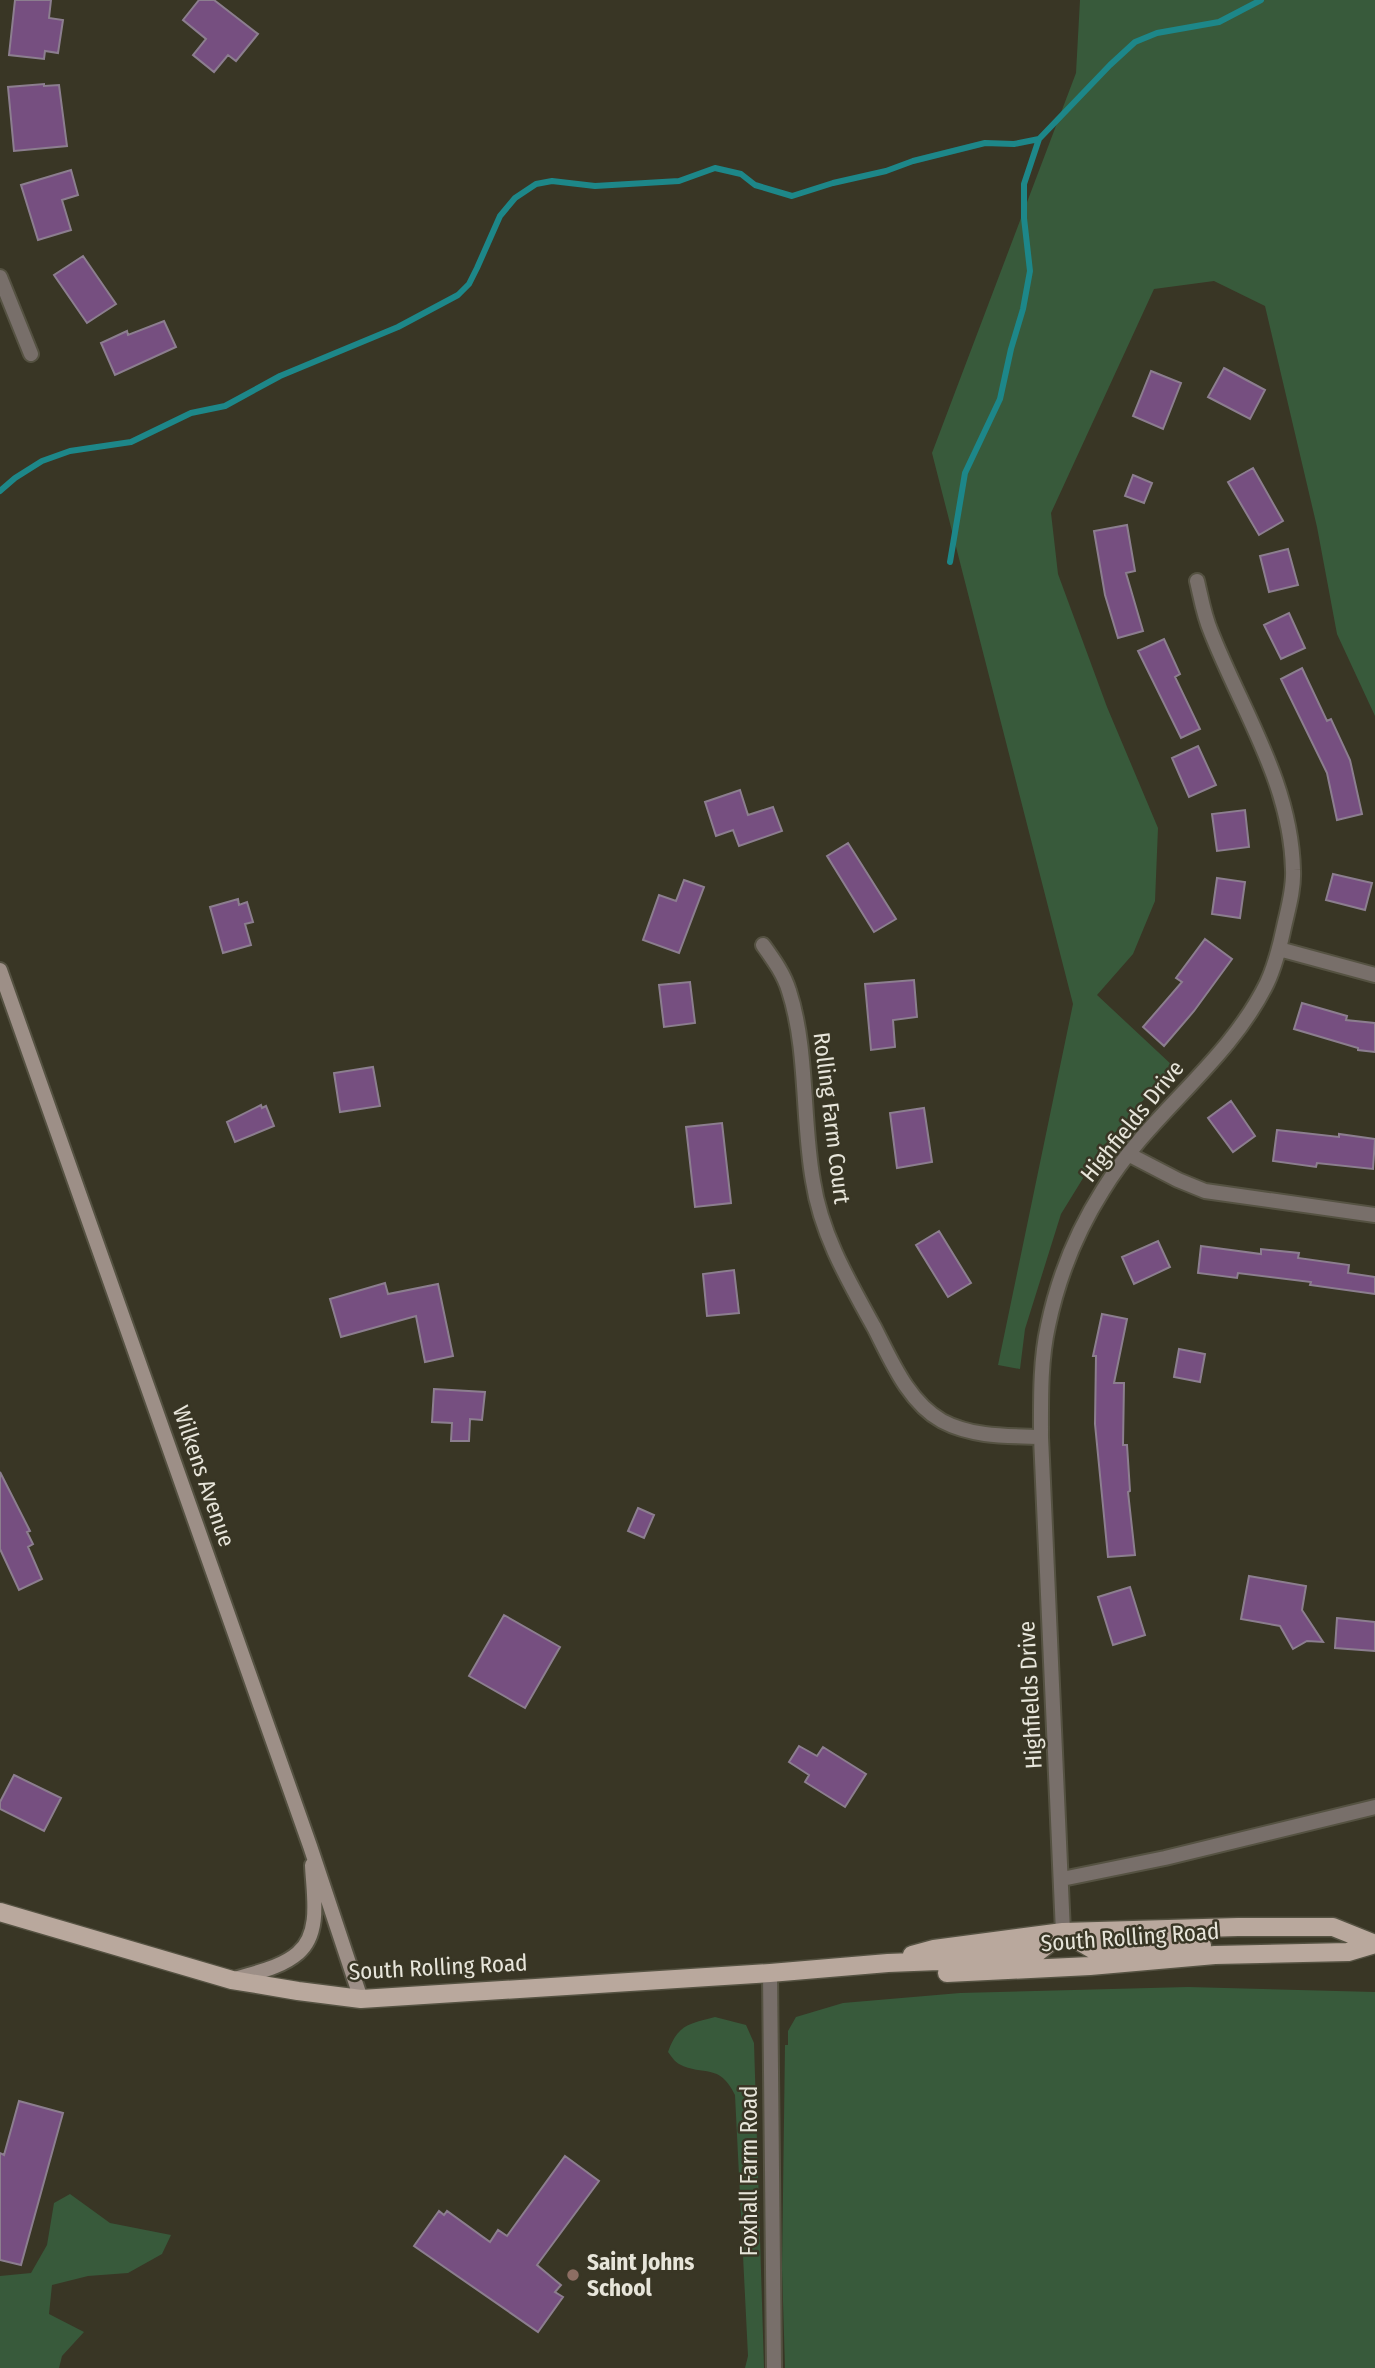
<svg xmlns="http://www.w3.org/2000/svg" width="1375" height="2368" font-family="'Fira Sans Condensed',sans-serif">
<rect width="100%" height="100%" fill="#393625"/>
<!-- green -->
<path fill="#385a3b" d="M 1080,0 L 1375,0 L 1375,716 L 1337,634 L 1317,527 L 1265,306 L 1214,281 L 1154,289 L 1051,513 L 1058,574 L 1107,707 L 1158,828 L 1155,901 L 1133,954 L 1097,995 L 1173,1066 L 1101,1149 L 1061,1214 L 1025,1329 L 1020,1369 L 998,1365 L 1073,1004 L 932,453 L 1076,73 Z
M 1188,1987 L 1375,1992 L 1375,2368 L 785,2368 L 782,2268 L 785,2045 L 788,2045 L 788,2031 L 796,2017 L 843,2003 L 960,1993 Z
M 715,2017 L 746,2025 L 754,2043 L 764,2368 L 745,2368 L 748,2356 L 735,2095 C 719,2062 704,2077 679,2064 C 675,2062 671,2056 668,2052 C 678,2024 689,2024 715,2017 Z
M 70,2194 L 110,2223 L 171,2235 L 162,2254 L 128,2273 L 88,2276 L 52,2285 L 49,2314 L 84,2332 L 62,2356 L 59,2368 L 0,2368 L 0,2276 L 31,2273 L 47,2245 L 54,2203 Z"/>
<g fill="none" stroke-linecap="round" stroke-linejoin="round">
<!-- stream -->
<path stroke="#1d8789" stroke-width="6" d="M 0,491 L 15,478 L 42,461 L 70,451 L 131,442 L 191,413 L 225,406 L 280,376 L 398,327 L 458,295 L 469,284 L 477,268 L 500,216 L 515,198 L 536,184 L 552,181 L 595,186 L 679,181 L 715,168 L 741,174 L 755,185 L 792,196 L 833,183 L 886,171 L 913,161 L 985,143 L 1014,144 L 1039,139 L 1110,65 L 1135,42 L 1157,33 L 1219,22 L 1261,0
M 950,562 L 965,473 L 1000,399 L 1011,349 L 1023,309 L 1030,271 L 1024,218 L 1024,184 L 1039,139"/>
</g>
<!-- building -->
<path fill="#764f80" stroke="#8c7e8f" stroke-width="2" d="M 15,0 L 51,0 L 49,18 L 63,20 L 58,53 L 45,51 L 44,59 L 9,55 Z
M 199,0 L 214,0 L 258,34 L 236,61 L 228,55 L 214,72 L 193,55 L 206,39 L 183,20 Z
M 44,84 L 44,86 L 59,85 L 67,146 L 14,151 L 8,87 Z
M 71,170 L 78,195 L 62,200 L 71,230 L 38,240 L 21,185 Z
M 83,256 L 116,304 L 87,323 L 54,275 Z
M 164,321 L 176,347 L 115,375 L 101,343 L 127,331 L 128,335 Z
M 1224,368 L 1265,390 L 1250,419 L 1208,397 Z
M 1151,371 L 1181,383 L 1163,429 L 1133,416 Z
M 1253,468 L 1283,521 L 1259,535 L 1228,482 Z
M 1133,475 L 1152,483 L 1144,503 L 1125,496 Z
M 1127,525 L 1135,571 L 1126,573 L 1143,631 L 1118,638 L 1105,595 L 1094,531 Z
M 1288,549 L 1298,585 L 1269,592 L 1260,556 Z
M 1289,613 L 1305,648 L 1281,659 L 1264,625 Z
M 1164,639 L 1180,674 L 1175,677 L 1200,729 L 1181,738 L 1138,651 Z
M 1302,668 L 1327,721 L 1331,719 L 1350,760 L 1362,814 L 1337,820 L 1327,773 L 1281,679 Z
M 1198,746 L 1216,785 L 1189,797 L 1172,758 Z
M 740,790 L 748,815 L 773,807 L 782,831 L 739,846 L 733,830 L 716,836 L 705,802 Z
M 1245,810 L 1249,847 L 1217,851 L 1212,814 Z
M 848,843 L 896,919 L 874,932 L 827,856 Z
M 1333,874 L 1372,883 L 1365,910 L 1326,900 Z
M 1217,878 L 1245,882 L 1240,918 L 1212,914 Z
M 684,880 L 704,887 L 679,953 L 643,940 L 659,895 L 676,901 Z
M 238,899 L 239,905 L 247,902 L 253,922 L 245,924 L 251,945 L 223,953 L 210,907 Z
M 1205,939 L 1232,959 L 1194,1011 L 1164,1046 L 1143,1027 L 1182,982 L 1176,978 Z
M 914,980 L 917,1017 L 893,1020 L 895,1047 L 871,1050 L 865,984 Z
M 690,982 L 695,1023 L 664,1027 L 659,985 Z
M 1302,1003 L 1347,1016 L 1346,1020 L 1375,1023 L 1375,1052 L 1358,1050 L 1358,1048 L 1294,1029 Z
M 373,1067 L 380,1106 L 340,1112 L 334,1073 Z
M 1231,1101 L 1255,1136 L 1233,1152 L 1208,1118 Z
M 261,1105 L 262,1108 L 266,1106 L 274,1126 L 235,1142 L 227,1122 Z
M 924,1108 L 932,1162 L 897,1168 L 890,1113 Z
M 722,1123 L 731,1203 L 695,1207 L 686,1127 Z
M 1277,1130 L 1339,1137 L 1339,1134 L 1375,1139 L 1373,1169 L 1317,1163 L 1316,1167 L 1273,1161 Z
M 939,1231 L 971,1283 L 948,1297 L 916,1245 Z
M 1158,1241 L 1170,1267 L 1134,1284 L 1122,1257 Z
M 1201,1246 L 1261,1254 L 1261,1249 L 1299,1253 L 1298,1258 L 1349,1265 L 1348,1273 L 1375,1277 L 1375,1294 L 1310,1285 L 1311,1282 L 1238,1273 L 1237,1278 L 1198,1273 Z
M 734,1270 L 739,1313 L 707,1316 L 703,1274 Z
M 385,1283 L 388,1294 L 438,1284 L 453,1356 L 425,1362 L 416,1316 L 341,1337 L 330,1299 Z
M 1102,1314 L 1127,1319 L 1114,1383 L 1124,1383 L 1123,1445 L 1127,1445 L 1130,1491 L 1128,1492 L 1135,1555 L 1108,1557 L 1095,1424 L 1096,1356 L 1093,1356 Z
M 1179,1349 L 1205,1354 L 1200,1382 L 1174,1377 Z
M 434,1389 L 485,1392 L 482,1420 L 470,1419 L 469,1441 L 451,1441 L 452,1423 L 432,1422 Z
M 0,1472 L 30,1531 L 27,1532 L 33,1544 L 28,1547 L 42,1579 L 19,1590 L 0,1549 Z
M 638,1508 L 654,1515 L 644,1538 L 628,1531 Z
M 1249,1576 L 1306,1586 L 1302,1610 L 1323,1642 L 1307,1641 L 1293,1649 L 1280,1626 L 1241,1619 Z
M 1130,1587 L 1145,1635 L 1113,1645 L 1098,1597 Z
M 504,1615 L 560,1647 L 525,1708 L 469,1676 Z
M 1337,1618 L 1375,1622 L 1375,1651 L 1335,1648 Z
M 799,1746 L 817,1756 L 823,1747 L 866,1774 L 845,1807 L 805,1782 L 809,1775 L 789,1762 Z
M 14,1775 L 61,1798 L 44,1831 L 0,1809 L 0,1802 Z
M 19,2101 L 63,2113 L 21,2265 L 0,2260 L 0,2153 L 4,2155 Z
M 565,2156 L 599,2181 L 537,2265 L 561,2285 L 555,2292 L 563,2297 L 538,2332 L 414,2246 L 439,2211 L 444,2215 L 447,2211 L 490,2242 L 498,2230 L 507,2236 Z"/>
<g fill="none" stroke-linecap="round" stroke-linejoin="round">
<defs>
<path id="minor" d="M 0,277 L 31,354
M 763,945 C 773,959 784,974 789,991 C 808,1049 802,1120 813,1181 C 821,1234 848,1280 874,1327 C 891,1360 908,1402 942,1421 C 972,1437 1007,1436 1041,1437
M 1279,949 L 1375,975
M 1128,1154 L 1178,1180 L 1205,1191 L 1375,1215
M 1062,1879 L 1165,1858 L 1375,1807
M 1063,1932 L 1041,1437 C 1041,1401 1040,1362 1048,1326 C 1058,1278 1077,1231 1103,1190 C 1149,1114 1228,1063 1267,983 C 1275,966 1280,946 1284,927 C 1288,909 1294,889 1293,870 C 1291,783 1242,711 1211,632 C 1204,616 1201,598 1197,581
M 770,1973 L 774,2368"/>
<path id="secondary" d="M 0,970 L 310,1846 L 361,1999
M 232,1980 C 253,1973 281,1968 298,1953 C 322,1933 313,1892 312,1865"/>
<path id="primary" d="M 0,1912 L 232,1980 L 298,1991 L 361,1999 L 770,1973 L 888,1963 L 964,1960 L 1038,1952 L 1063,1932
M 1063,1932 L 1092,1949 L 1202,1945
M 912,1955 L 934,1949 L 1063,1932 L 1238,1927 L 1333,1927 L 1375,1944
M 947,1973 L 1090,1966 L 1215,1955 L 1348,1952 L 1375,1944"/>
</defs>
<!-- minor casing -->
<use href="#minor" stroke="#555242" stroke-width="18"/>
<!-- secondary casing -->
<use href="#secondary" stroke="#555242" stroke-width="18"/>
<!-- primary casing -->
<use href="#primary" stroke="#555242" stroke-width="21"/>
<!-- minor -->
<use href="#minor" stroke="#786f6a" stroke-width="14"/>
<!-- secondary -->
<use href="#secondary" stroke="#9d8f87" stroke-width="14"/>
<!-- primary -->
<use href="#primary" stroke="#b9a89d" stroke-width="18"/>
</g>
<!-- markers -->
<circle fill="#8d6e63" stroke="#393625" stroke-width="2.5" cx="573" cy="2275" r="7"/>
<g text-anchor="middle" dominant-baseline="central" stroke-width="5" stroke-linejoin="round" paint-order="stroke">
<!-- street labels -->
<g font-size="23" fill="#e7e5da" stroke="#393625">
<text transform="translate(832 1118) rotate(83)">Rolling Farm Court</text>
<text transform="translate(1132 1121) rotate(-51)">Highfields Drive</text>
<text transform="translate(204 1476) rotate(71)">Wilkens Avenue</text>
<text transform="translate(1030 1695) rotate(-93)">Highfields Drive</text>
<text transform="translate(1130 1937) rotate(-4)">South Rolling Road</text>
<text transform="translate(438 1967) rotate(-3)">South Rolling Road</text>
<text transform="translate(749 2171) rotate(-90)">Foxhall Farm Road</text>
</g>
<!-- poi labels -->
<g font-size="23" font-weight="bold" fill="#e7e5da" stroke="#393625" text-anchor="start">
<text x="587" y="2262">Saint Johns<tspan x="587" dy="26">School</tspan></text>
</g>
</g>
</svg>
